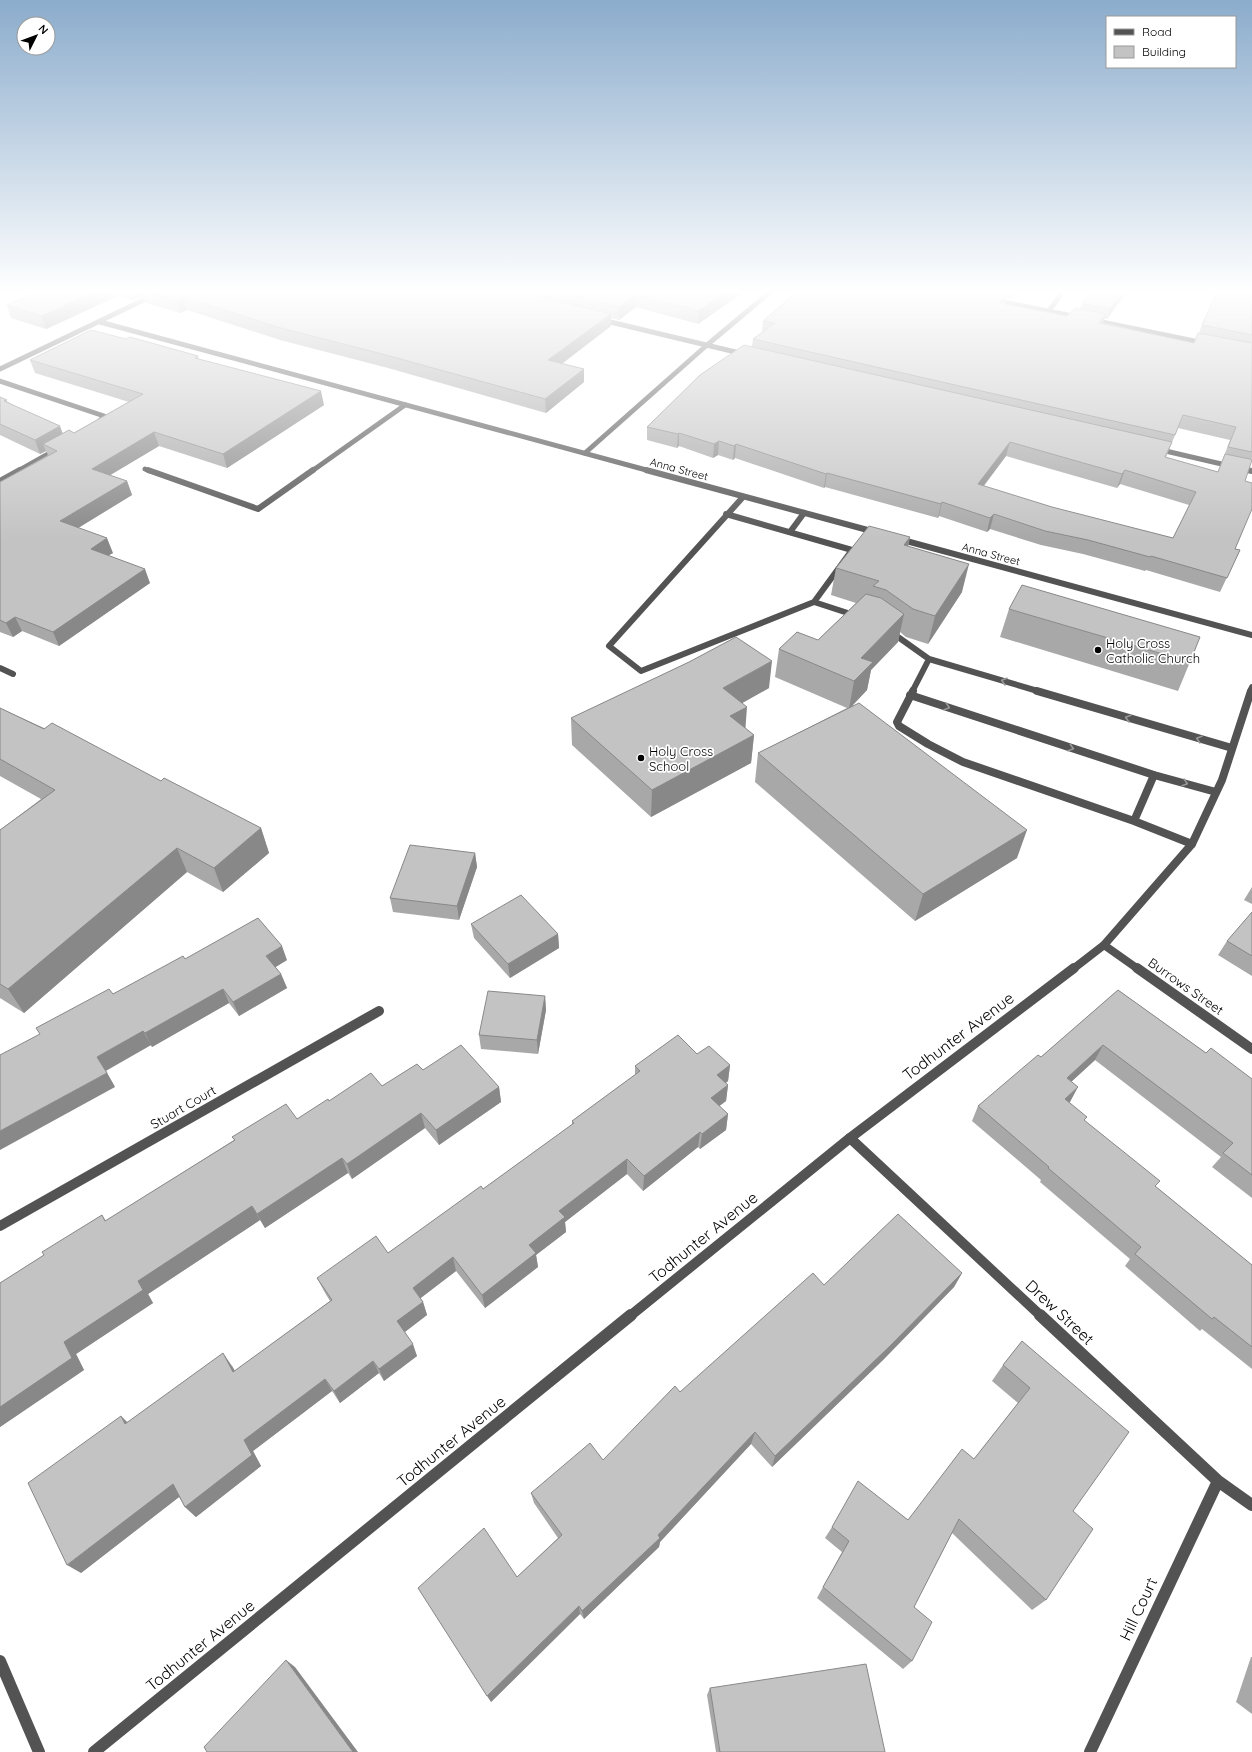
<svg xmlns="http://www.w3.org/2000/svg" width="1252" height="1752" font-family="Quicksand,sans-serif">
<rect width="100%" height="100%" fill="#fff"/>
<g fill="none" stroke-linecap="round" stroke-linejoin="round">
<!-- service-far2 -->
<path stroke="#535353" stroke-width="5" d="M 0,381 L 104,416 L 98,423
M 145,469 L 150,471
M 18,471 L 57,449
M 312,471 L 405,405"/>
<!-- service-far1 -->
<path stroke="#535353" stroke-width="6" d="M 148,470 L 258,509 L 313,470
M 0,481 L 20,470
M 743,497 L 609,646 L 641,671 L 814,602
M 726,514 L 852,550 L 814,602 L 857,616
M 790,532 L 804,513
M 891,632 L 929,659 L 1041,692
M 0,668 L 13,674
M 912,692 L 929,659"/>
<!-- service -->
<path stroke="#535353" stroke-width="8" d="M 913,691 L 897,722 L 899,726 L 928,744 L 963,762 L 1134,821 L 1192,844
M 1037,691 L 1232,748
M 910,695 L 1154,775 L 1216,792
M 1134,821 L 1154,775"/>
<!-- minor-far4 -->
<path stroke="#535353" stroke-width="5" d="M 994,300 L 1077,317
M 1049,311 L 1061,294
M 602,320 L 744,354
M 1092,320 L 1204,343
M 1157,449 L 1252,471
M 585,453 L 707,345 L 768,294"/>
<!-- minor-far3 -->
<path stroke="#535353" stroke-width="6" d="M 1247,470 L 1252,471"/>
<!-- minor-far2 -->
<path stroke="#535353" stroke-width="8" d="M 1104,945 L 1138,969"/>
<!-- minor-far1 -->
<path stroke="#535353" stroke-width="10" d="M 1137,968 L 1252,1049
M 850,1138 L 1041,1316
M 0,1226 L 379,1011"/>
<!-- minor -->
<path stroke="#535353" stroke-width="12" d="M 1040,1315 L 1218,1481 L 1252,1505
M 0,1661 L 39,1752
M 1090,1752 L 1218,1481"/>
<!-- tertiary-far4 -->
<path stroke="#535353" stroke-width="5" d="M 100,322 L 650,471
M 0,369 L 156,294"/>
<!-- tertiary-far3 -->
<path stroke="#535353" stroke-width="6" d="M 646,470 L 875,532
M 899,539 L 1252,635
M 1250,692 L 1252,687"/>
<!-- tertiary-far2 -->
<path stroke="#535353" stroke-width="8" d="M 1073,969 L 1104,945 L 1192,844 L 1222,780 L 1251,691"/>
<!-- tertiary-far1 -->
<path stroke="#535353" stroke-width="10" d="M 630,1316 L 850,1138 L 1074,968"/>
<!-- tertiary -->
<path stroke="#535353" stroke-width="12" d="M 94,1752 L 631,1315"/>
</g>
<!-- wall -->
<path fill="#a8a8a8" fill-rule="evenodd" d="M 32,294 L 741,294 L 698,324 L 636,307 L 619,320 L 611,318 L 611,326 L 562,364 L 584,369 L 584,382 L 546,413 L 388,368 L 280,340 L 187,310 L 180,313 L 146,303 L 143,296 L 134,300 L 118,296 L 46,329 L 11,318 L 7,305 Z
M 957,294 L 1015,294 L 1010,299 L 1006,298 L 1005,304 L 1067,316 L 1080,309 L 1082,303 L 1120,301 L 1107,319 L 1104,319 L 1103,323 L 1194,343 L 1199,333 L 1202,325 L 1252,294 L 1252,458 L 1245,481 L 1235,549 L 1240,550 L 1220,592 L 1146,570 L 1145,571 L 1083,554 L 1041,545 L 990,529 L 987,532 L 939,516 L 938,518 L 825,487 L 824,488 L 735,458 L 733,460 L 718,455 L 713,458 L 679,446 L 677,448 L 647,440 L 647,427 L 752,346 L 753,339 L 762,332 L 763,321 L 954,296 ZM 1178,428 L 1230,440 L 1218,472 L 1166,457 ZM 1006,456 L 1117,488 L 1120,484 L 1189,505 L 1173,538 L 1052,507 L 984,486 Z
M 126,339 L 198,356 L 199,359 L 324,405 L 227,468 L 159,446 L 110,475 L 127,481 L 132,495 L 78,528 L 113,553 L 108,555 L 150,583 L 59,646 L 22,631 L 13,637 L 0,632 L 0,482 L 48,455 L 46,451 L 40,454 L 0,435 L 0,397 L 8,402 L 63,434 L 74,433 L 129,402 L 35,373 L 30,360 Z
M 910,537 L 908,547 L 962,592 L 928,644 L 906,637 L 900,632 L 898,642 L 871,670 L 867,690 L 853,705 L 1017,858 L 915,921 L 755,782 L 758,753 L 847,708 L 775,677 L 779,649 L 818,640 L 856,603 L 831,595 L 836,568 Z
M 1009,609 L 1190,662 L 1178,691 L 1000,637 Z
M 769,688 L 742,703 L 745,729 L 754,735 L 751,763 L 651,817 L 572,745 L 571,718 Z
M 0,708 L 161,781 L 261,828 L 269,853 L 223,892 L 187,872 L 24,1013 L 0,998 L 0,830 L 41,799 L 0,776 Z
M 475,853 L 477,867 L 459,920 L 393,912 L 390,898 Z
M 1252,887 L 1252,904 L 1244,900 Z
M 1252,912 L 1252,976 L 1218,955 L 1227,941 Z
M 471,924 L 558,934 L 559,948 L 510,978 L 474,938 Z
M 185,959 L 287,960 L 275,967 L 281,974 L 287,988 L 239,1016 L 229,1003 L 152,1047 L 151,1045 L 106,1071 L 115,1087 L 40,1034 L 113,994 Z
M 1118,990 L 1206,1053 L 1252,1079 L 1252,1198 L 1212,1167 L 1221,1157 L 1095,1060 L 1071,1082 L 1070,1102 L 1069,1103 L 1085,1121 L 1156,1187 L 1252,1265 L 1252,1369 L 1202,1329 L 1200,1331 L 1125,1266 L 1130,1259 L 1040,1182 L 1041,1180 L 972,1121 L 978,1106 L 1041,1057 Z
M 545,996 L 546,1010 L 538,1054 L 481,1049 L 479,1035 Z
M 697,1054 L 730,1065 L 728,1081 L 726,1083 L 728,1085 L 726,1101 L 719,1106 L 728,1114 L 726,1130 L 700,1149 L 698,1147 L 643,1191 L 627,1174 L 565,1222 L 566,1232 L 536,1255 L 538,1267 L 485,1308 L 456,1271 L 420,1298 L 423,1302 L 427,1315 L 405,1332 L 417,1356 L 384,1381 L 379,1373 L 340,1403 L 332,1391 L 253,1451 L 261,1466 L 196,1517 L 185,1507 L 179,1497 L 81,1573 L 121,1416 L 127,1422 L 232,1366 L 235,1371 L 330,1301 L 324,1291 L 317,1278 L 388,1253 L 483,1189 L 572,1125 L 572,1121 L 635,1075 L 635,1066 Z
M 423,1070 L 499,1087 L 501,1102 L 439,1145 L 425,1128 L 352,1179 L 348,1173 L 265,1228 L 260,1220 L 148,1294 L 153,1303 L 76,1354 L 84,1370 L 0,1427 L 0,1283 L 44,1255 L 102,1215 L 106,1221 L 234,1140 L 232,1137 L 297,1119 L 329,1101 L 382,1086 Z
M 962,1273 L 954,1287 L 883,1360 L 772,1467 L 751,1444 L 660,1542 L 659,1547 L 584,1619 L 580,1614 L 491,1702 L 517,1577 L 558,1538 L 534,1503 L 531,1493 L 603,1460 L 680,1392 L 824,1285 Z
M 1022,1341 L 1073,1511 L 1046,1600 L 1032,1610 L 952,1533 L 914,1607 L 912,1661 L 903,1669 L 817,1598 L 842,1552 L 825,1538 L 832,1527 L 908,1520 L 974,1459 L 1018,1403 L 992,1381 L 1003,1365 Z
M 1251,1657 L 1252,1657 L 1252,1714 L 1236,1702 Z
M 710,1688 L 885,1752 L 716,1752 L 707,1695 Z"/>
<!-- shaded-wall -->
<path fill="#888" d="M 90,294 L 118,294 L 118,296 L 46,329 L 42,316 Z
M 132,294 L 143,294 L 143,296 L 134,300 Z
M 723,294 L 741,294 L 698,324 L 698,311 Z
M 1007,294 L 1004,306 L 999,303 Z
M 1012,294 L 1015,294 L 1010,299 Z
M 1121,294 L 1127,294 L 1120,301 L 1107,319 L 1110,309 Z
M 636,295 L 636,307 L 619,320 L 619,307 Z
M 184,297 L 187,310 L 180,313 L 177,301 Z
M 611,314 L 611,326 L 549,373 L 548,360 Z
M 1106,314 L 1102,326 L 1099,323 Z
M 584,369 L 584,382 L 546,413 L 545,399 Z
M 321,391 L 324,405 L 227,468 L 223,454 Z
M 60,426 L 65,440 L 43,444 L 46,451 L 40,454 L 35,440 Z
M 154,432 L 159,446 L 97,483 L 92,469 Z
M 679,433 L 679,446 L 677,448 L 678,434 Z
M 719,441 L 718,455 L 713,458 L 714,444 Z
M 1010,442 L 1006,456 L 974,498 L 978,484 Z
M 736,444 L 735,458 L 733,460 L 734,446 Z
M 1125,470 L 1120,484 L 1117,488 L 1122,474 Z
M 827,473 L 825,487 L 824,488 L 826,474 Z
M 127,481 L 132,495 L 65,536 L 60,521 Z
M 942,502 L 939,516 L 938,518 L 941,504 Z
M 994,514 L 990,529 L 987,532 L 990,518 Z
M 910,537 L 904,564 L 904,545 Z
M 107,538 L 113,553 L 96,563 L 91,549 Z
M 969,564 L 962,592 L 928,644 L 935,616 Z
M 145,569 L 150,583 L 59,646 L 53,632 Z
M 904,614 L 898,642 L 871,670 L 867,690 L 849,709 L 854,681 L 861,658 Z
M 15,617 L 22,631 L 13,637 L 6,623 Z
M 772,661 L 769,688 L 721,715 L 723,688 Z
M 747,707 L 745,734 L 730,716 Z
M 754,735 L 751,763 L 651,817 L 652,790 Z
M 261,828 L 269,853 L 223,892 L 214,868 Z
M 1027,830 L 1017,858 L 915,921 L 923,894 Z
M 177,848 L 187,872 L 24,1013 L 8,989 Z
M 475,853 L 477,867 L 459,920 L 457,906 Z
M 558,934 L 559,948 L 510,978 L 508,964 Z
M 282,946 L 287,960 L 271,970 L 266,956 Z
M 281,974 L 287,988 L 239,1016 L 233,1002 Z
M 223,989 L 229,1003 L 152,1047 L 145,1033 Z
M 545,996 L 546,1010 L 538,1054 L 537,1040 Z
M 143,1031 L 151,1045 L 105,1071 L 97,1057 Z
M 1103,1045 L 1095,1060 L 1059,1093 L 1067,1078 Z
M 730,1065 L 728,1081 L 715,1091 L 717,1075 Z
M 107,1073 L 115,1087 L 0,1150 L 0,1131 Z
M 728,1085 L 726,1101 L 709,1114 L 711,1098 Z
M 499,1087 L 501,1102 L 439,1145 L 436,1130 Z
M 1078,1087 L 1070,1102 L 1057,1114 L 1065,1099 Z
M 421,1113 L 425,1128 L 352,1179 L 347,1164 Z
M 728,1114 L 726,1130 L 700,1149 L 702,1134 Z
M 700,1132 L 698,1147 L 643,1191 L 644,1176 Z
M 342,1158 L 348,1173 L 265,1228 L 257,1214 Z
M 627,1159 L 627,1174 L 565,1222 L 566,1232 L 536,1255 L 538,1267 L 485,1308 L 482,1295 L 529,1245 L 559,1211 Z
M 252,1206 L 260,1220 L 148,1294 L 153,1303 L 76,1354 L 84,1370 L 0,1427 L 0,1407 L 64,1342 L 138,1281 Z
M 453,1257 L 456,1271 L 417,1301 L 413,1288 Z
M 962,1273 L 954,1287 L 883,1360 L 772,1467 L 775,1456 Z
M 423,1302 L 427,1315 L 402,1334 L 397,1321 Z
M 413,1344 L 417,1356 L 384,1381 L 379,1369 Z
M 223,1353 L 232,1366 L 242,1384 L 233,1372 Z
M 373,1361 L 379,1373 L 340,1403 L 334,1391 Z
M 325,1379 L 332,1391 L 253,1451 L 261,1466 L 196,1517 L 185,1507 L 244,1440 Z
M 121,1416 L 133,1428 L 125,1424 Z
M 755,1432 L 751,1444 L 660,1542 L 659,1547 L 584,1619 L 582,1611 L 658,1535 Z
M 173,1484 L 183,1494 L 81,1573 L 67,1565 Z
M 579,1606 L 580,1614 L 491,1702 L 487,1696 Z
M 286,1660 L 295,1667 L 358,1752 L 353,1752 Z"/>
<!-- building -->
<path fill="#c3c3c3" stroke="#888" fill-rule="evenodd" d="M 32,294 L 90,294 L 42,316 L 7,305 Z
M 154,294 L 530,294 L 611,314 L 548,360 L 584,369 L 545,399 L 386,355 L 277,327 L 184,297 L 177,301 Z
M 564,294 L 723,294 L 698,311 L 636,295 L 619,307 Z
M 794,294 L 946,294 L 954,296 L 957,294 L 1007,294 L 999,303 L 1067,316 L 1075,308 L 1106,314 L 1099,323 L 1194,343 L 1198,333 L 1252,343 L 1252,452 L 1228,447 L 1236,427 L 1183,415 L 1175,435 L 753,339 L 775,323 L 763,321 Z
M 1089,294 L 1121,294 L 1110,309 L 1082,303 Z
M 1216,294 L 1252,294 L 1252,335 L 1202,325 Z
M 91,330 L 126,339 L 130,337 L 198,356 L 195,358 L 321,391 L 223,454 L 154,432 L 92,469 L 127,481 L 60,521 L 107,538 L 91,549 L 145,569 L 53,632 L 15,617 L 6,623 L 0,620 L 0,482 L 57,451 L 43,444 L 69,430 L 74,433 L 143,394 L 30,360 Z
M 744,345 L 1172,442 L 1165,457 L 1218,472 L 1225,454 L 1250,459 L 1252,460 L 1245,481 L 1252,483 L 1252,509 L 1235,549 L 1240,550 L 1227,578 L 1151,556 L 1150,557 L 1088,540 L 1045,531 L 994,514 L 990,518 L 942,502 L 941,504 L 827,473 L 826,474 L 736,444 L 734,446 L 719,441 L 714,444 L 679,433 L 678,434 L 647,427 L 700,375 ZM 1010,442 L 1122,474 L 1125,470 L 1196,492 L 1173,538 L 1052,507 L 978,484 Z
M 0,397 L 7,400 L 4,401 L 60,426 L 35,440 L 0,424 Z
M 869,526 L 910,537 L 904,545 L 969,564 L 935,616 L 913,609 L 886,590 L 873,586 L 879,581 L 836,568 Z
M 1022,585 L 1200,637 L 1190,662 L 1009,609 Z
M 866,594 L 881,598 L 904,614 L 861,658 L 873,662 L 854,681 L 779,649 L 797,632 L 818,640 Z
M 736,637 L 772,661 L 723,688 L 747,707 L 730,716 L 754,735 L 652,790 L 571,718 L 689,662 Z
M 859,703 L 1027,830 L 923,894 L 758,753 Z
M 0,708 L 44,729 L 52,723 L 161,781 L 164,778 L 261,828 L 214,868 L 177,848 L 8,989 L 0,984 L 0,830 L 55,790 L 0,759 Z
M 410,845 L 475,853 L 457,906 L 390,898 Z
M 521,895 L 558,934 L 508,964 L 471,924 Z
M 1252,912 L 1252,956 L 1227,941 Z
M 258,918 L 282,946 L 266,956 L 281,974 L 233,1002 L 223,989 L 145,1033 L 143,1031 L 97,1057 L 107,1073 L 0,1131 L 0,1055 L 40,1034 L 36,1028 L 109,989 L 113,994 L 183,956 L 185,959 Z
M 1118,990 L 1206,1053 L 1211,1048 L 1252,1079 L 1252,1175 L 1223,1153 L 1233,1143 L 1103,1045 L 1067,1078 L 1078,1087 L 1065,1099 L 1087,1117 L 1084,1120 L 1160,1181 L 1155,1186 L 1252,1265 L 1252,1347 L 1214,1317 L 1212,1319 L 1135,1254 L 1141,1247 L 1048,1168 L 1049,1167 L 978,1106 L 1038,1055 L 1041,1057 Z
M 488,991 L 545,996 L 537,1040 L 479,1035 Z
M 678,1035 L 697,1054 L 709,1046 L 730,1065 L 717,1075 L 728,1085 L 711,1098 L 728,1114 L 702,1134 L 700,1132 L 644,1176 L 627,1159 L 559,1211 L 565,1217 L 529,1245 L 536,1253 L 482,1295 L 453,1257 L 413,1288 L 423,1302 L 397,1321 L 413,1344 L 379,1369 L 373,1361 L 334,1391 L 325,1379 L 244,1440 L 252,1455 L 185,1507 L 173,1484 L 67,1565 L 28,1483 L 121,1416 L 125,1424 L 223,1353 L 233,1372 L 332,1300 L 317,1278 L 376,1236 L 388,1253 L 481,1186 L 483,1189 L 574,1123 L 572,1121 L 640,1071 L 635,1066 Z
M 461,1045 L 499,1087 L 436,1130 L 421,1113 L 347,1164 L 342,1158 L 257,1214 L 252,1206 L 138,1281 L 143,1290 L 64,1342 L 72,1358 L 0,1407 L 0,1283 L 44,1255 L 42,1252 L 102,1215 L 105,1221 L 235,1140 L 232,1137 L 286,1104 L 297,1119 L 328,1099 L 329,1101 L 371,1073 L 382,1086 L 417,1064 L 423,1070 Z
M 898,1214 L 962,1273 L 889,1347 L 775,1456 L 755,1432 L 658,1535 L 660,1538 L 582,1611 L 579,1606 L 487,1696 L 418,1588 L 484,1528 L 517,1577 L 562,1535 L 531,1493 L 590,1443 L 603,1460 L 675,1386 L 680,1392 L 813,1273 L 824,1285 Z
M 1022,1341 L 1129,1432 L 1073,1511 L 1093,1529 L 1046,1600 L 959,1519 L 914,1607 L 932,1622 L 912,1661 L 823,1587 L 849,1541 L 832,1527 L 858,1481 L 908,1520 L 962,1449 L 974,1459 L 1030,1388 L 1003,1365 Z
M 286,1660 L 353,1752 L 207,1752 L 204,1747 Z
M 866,1664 L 885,1752 L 720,1752 L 710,1688 Z"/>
<!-- one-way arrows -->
<defs><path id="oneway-chevron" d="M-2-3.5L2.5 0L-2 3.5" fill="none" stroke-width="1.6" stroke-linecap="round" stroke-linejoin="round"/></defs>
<g stroke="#989898">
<use href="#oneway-chevron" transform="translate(1004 681) rotate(-164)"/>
<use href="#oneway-chevron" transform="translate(947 707) rotate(18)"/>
<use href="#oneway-chevron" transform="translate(1128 718) rotate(-164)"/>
<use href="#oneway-chevron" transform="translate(1199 739) rotate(-164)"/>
<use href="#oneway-chevron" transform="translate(1071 748) rotate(18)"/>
<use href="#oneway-chevron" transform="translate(1185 783) rotate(16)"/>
</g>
<!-- sky -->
<linearGradient id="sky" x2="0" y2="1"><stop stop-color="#8baccc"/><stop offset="0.54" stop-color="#fff"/><stop offset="1" stop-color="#fff" stop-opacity="0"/></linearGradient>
<rect width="1252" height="540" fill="url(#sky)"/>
<!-- markers -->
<g fill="#000" stroke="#fff" stroke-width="1.5">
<circle cx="1098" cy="650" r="4"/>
<circle cx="641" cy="758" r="4"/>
</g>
<g text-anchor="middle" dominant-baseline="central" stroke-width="3.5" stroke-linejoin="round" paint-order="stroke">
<!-- far-street labels -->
<g font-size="11" fill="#000" stroke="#fff">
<text transform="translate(679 469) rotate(15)">Anna Street</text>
<text transform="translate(991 554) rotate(15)">Anna Street</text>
</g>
<!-- poi labels -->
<g font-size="13" fill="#000" stroke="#fff" text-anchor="start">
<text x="1106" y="643">Holy Cross<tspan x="1106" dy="15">Catholic Church</tspan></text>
<text x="649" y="751">Holy Cross<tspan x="649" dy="15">School</tspan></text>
</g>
<!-- street labels -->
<g font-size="13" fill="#000" stroke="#fff">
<text transform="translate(1186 986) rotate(35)">Burrows Street</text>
<text transform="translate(183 1107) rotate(-30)">Stuart Court</text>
</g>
<!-- near-street labels -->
<g font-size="16" fill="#000" stroke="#fff">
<text transform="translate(958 1036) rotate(-37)">Todhunter Avenue</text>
<text transform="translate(703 1237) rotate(-39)">Todhunter Avenue</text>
<text transform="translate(1060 1312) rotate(43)">Drew Street</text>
<text transform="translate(451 1441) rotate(-39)">Todhunter Avenue</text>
<text transform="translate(1138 1609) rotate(-65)">Hill Court</text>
<text transform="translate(200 1645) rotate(-39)">Todhunter Avenue</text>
</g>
</g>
<!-- legend -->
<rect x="1106" y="16" width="130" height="52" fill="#ffffff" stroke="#999999"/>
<rect x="1114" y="29" width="20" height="6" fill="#535353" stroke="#999999"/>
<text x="1142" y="36" font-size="12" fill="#000000">Road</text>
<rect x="1114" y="46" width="20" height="12" fill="#c3c3c3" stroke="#999999"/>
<text x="1142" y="56" font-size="12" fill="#000000">Building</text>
<!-- north arrow -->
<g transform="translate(36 36) rotate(48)"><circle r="19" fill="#ffffff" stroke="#999999"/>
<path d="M0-3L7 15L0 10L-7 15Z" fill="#000000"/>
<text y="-6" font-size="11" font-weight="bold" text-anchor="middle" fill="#000000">N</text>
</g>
</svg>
